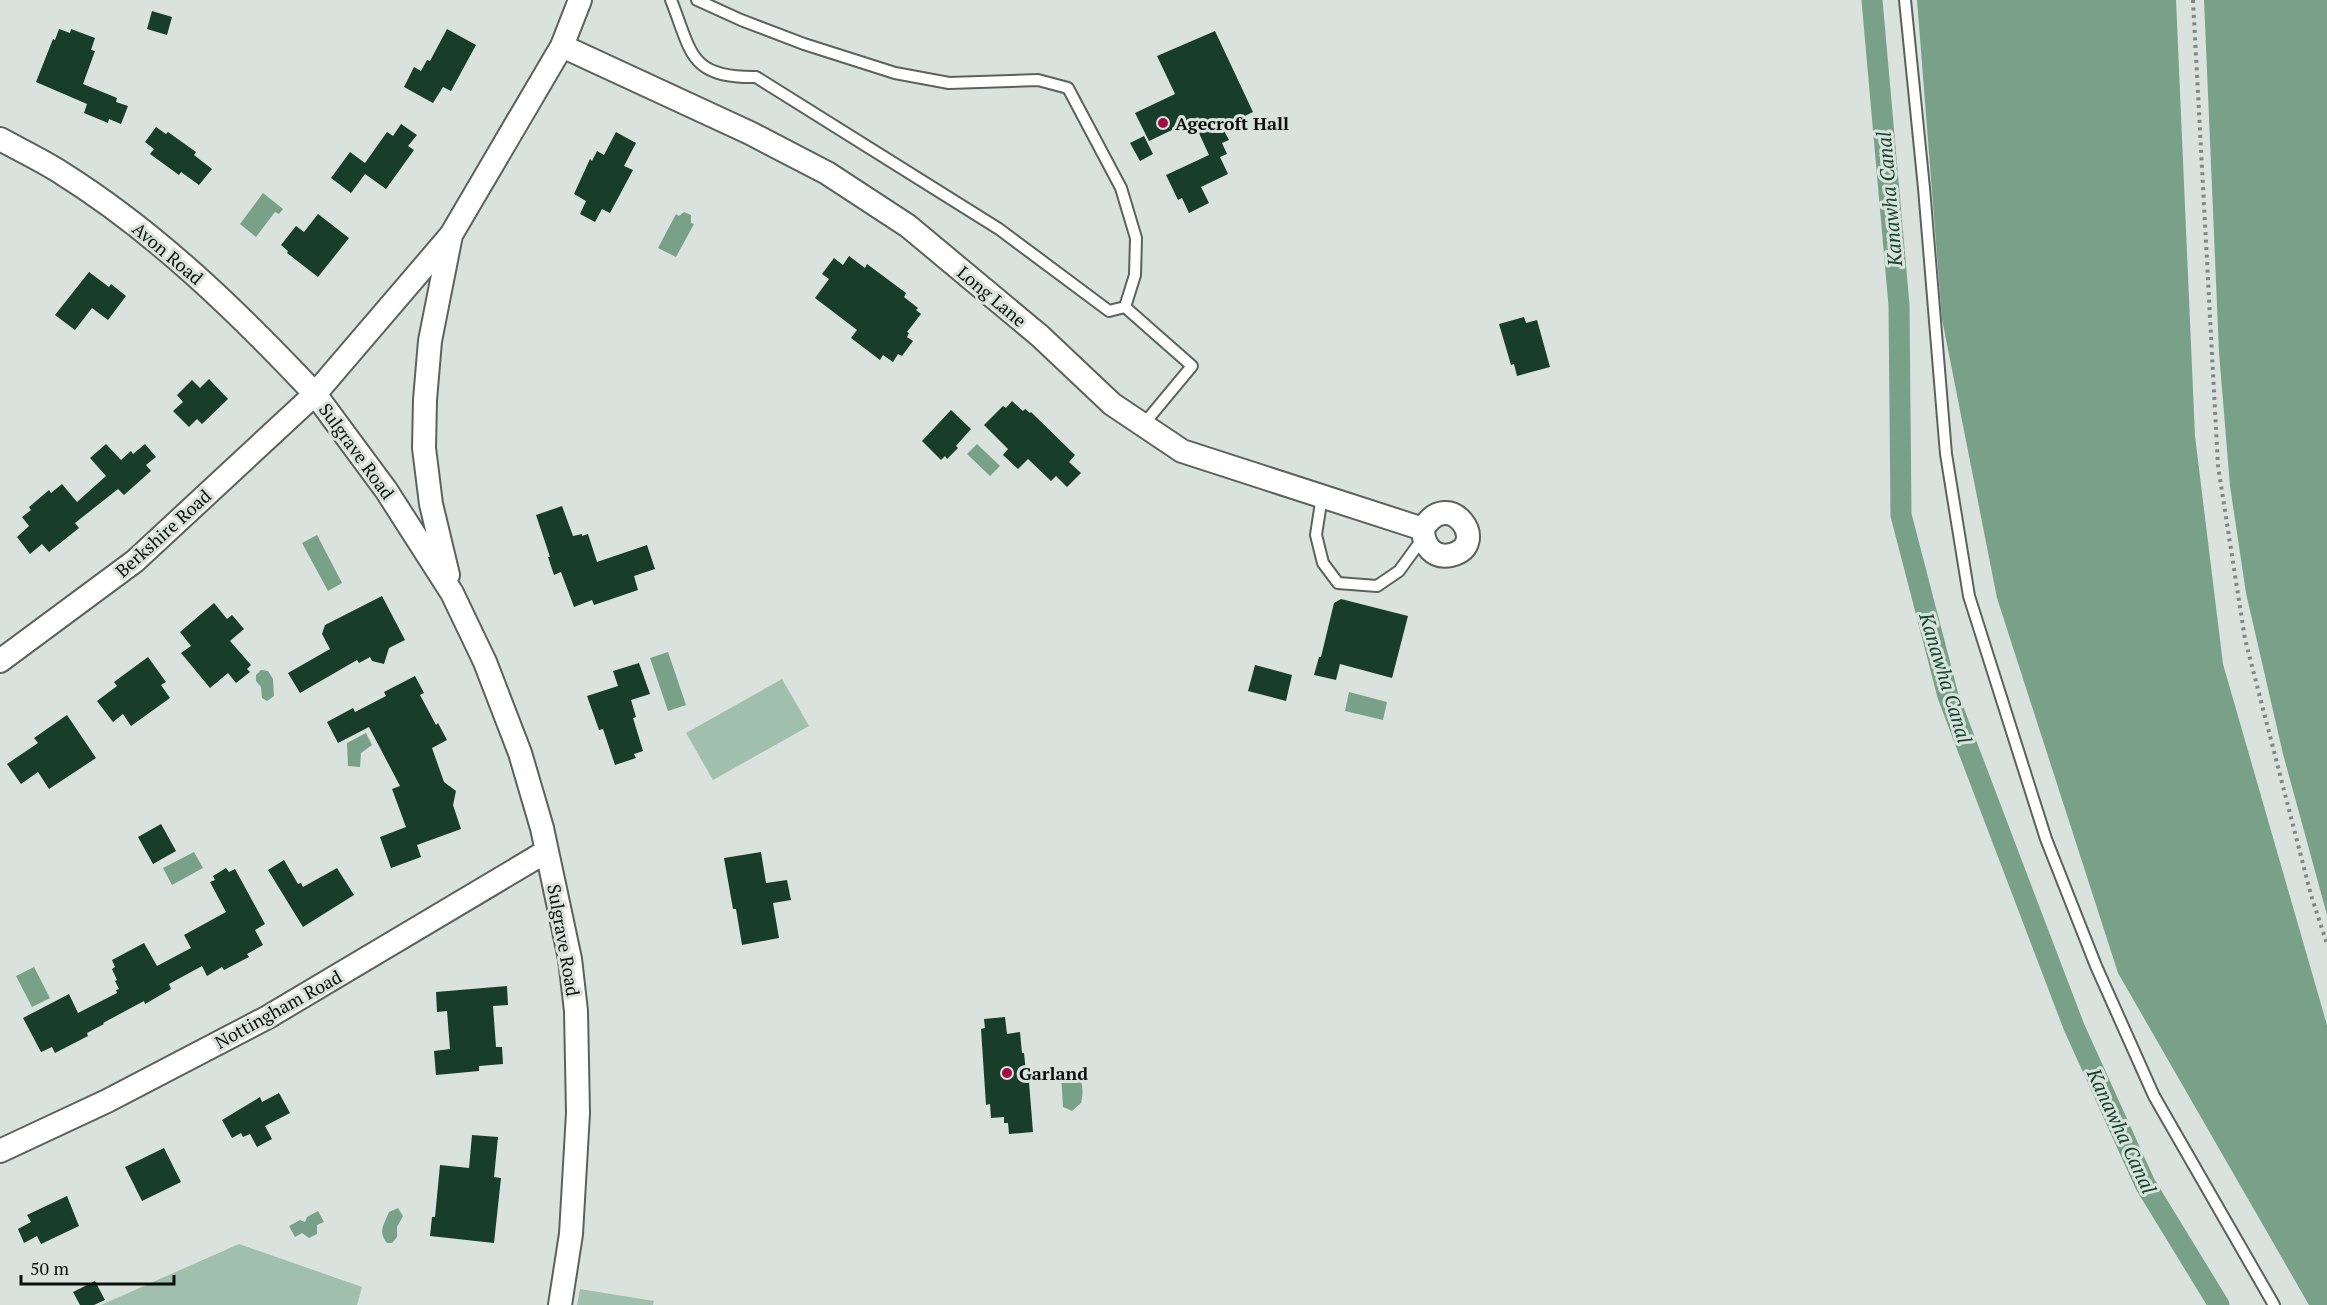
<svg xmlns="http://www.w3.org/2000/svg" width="2327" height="1305" font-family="'PT Serif',serif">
<rect width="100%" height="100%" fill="#d9e2dd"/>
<!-- green -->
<path fill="#a0c0ad" d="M 782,679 L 809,726 L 713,780 L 686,733 Z
M 239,1244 L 362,1287 L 357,1305 L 101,1305 Z
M 580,1289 L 654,1301 L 653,1305 L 577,1305 Z"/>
<!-- water -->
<path fill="#79a089" d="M 1917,0 L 2176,0 L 2195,436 L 2223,664 L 2327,1025 L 2327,1305 L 2309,1305 L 2118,973 L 1997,598 L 1942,319 Z
M 2204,0 L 2327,0 L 2327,915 L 2283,754 L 2246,593 L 2230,486 L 2219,352 Z
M 263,193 L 283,209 L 279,214 L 275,212 L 256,237 L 240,224 Z
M 684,212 L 691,215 L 691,223 L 694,224 L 676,257 L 658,248 L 676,214 L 679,216 Z
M 977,444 L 1000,466 L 990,476 L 967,454 Z
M 317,535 L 342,583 L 328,591 L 302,543 Z
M 668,652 L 686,705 L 668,711 L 650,658 Z
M 261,670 L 268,671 L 273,679 L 274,696 L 267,701 L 262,698 L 261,687 L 256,681 L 256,675 Z
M 1349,692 L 1387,702 L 1383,720 L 1345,711 Z
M 366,733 L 372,745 L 361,753 L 360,767 L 348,766 L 347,743 Z
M 194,852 L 203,868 L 172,885 L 163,868 Z
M 34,967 L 50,998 L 32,1007 L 16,976 Z
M 1068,1070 C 1084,1071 1084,1092 1081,1103 L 1072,1111 L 1063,1107 L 1061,1074 Z
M 398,1208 L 403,1216 L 397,1227 L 397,1237 L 392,1243 L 387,1243 C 377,1231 385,1223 389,1212 Z
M 318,1211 L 324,1222 L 317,1225 L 317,1234 L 309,1238 L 302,1233 L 295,1237 L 289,1226 L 300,1220 L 305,1222 L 307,1217 Z"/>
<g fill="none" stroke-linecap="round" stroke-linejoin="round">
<!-- canal -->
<path stroke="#79a089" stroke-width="21" d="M 1872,0 L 1899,305 L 1901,515 L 1948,696 L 2074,1027 L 2145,1184 L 2219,1305"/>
</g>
<!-- building -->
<path fill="#183d2a" d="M 152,11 L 172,17 L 167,35 L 147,29 Z
M 59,29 L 70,33 L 71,29 L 95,38 L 91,50 L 95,51 L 83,84 L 117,98 L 116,102 L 128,106 L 121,124 L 109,119 L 108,123 L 84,113 L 87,104 L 36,82 L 53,39 L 55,40 Z
M 447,29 L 476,45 L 451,91 L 443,87 L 433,103 L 404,87 L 414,67 L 421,71 L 427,60 L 430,61 Z
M 1215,31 L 1253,112 L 1222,127 L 1229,140 L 1222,143 L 1227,154 L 1220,157 L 1228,174 L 1201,187 L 1209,203 L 1189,213 L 1182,198 L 1178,200 L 1166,175 L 1209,155 L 1193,120 L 1149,141 L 1135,113 L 1175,94 L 1157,56 Z
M 401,124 L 417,135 L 408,146 L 414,150 L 386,189 L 365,174 L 351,193 L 331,178 L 350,152 L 365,163 L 387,132 L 393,136 Z
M 156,127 L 166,134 L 168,132 L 196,152 L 194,155 L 212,169 L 199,185 L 181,172 L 179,175 L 150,154 L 154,149 L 145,142 Z
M 616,132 L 636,143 L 624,166 L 633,170 L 610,213 L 602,209 L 595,222 L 580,214 L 586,201 L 574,194 L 590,159 L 592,161 L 597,151 L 604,155 Z
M 1144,136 L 1153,154 L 1140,161 L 1130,143 Z
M 318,214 L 349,238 L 318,277 L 287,253 L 288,251 L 281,245 L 296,226 L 304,232 Z
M 849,256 L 865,268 L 867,264 L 906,293 L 904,297 L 918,308 L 916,310 L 921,314 L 907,332 L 909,333 L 907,337 L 913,341 L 902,356 L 898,354 L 893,362 L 883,355 L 880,360 L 851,338 L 857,330 L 815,298 L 829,279 L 822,274 L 834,258 L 843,265 Z
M 89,272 L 109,287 L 111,284 L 126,296 L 108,320 L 92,308 L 75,330 L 55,315 Z
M 1524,317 L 1526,323 L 1537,320 L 1550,367 L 1517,376 L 1514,364 L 1511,365 L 1499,324 Z
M 209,379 L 228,399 L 202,424 L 197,419 L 189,427 L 173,411 L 183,402 L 177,395 L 192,380 L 200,388 Z
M 1012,401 L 1023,411 L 1025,409 L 1030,413 L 1031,412 L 1075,455 L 1069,462 L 1081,473 L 1067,487 L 1056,476 L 1051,481 L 1028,459 L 1018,469 L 1003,455 L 1008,449 L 984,425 L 1003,406 L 1006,408 Z
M 951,410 L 971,429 L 956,446 L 958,448 L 947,459 L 945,456 L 941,460 L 922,441 Z
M 106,444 L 121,460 L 131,451 L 133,454 L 145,444 L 156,457 L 146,465 L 151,471 L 124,495 L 118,489 L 75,523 L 79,528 L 49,552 L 42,544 L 30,554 L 17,537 L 29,526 L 22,517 L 31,510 L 29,507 L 49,490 L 51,493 L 62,484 L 77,502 L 106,476 L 90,458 Z
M 562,506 L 573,536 L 582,534 L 582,536 L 588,534 L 597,562 L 647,545 L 655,569 L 634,576 L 638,590 L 594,605 L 592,600 L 574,607 L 561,572 L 554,575 L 548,557 L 550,557 L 536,515 Z
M 382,596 L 405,640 L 389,648 L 384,664 L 372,661 L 370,657 L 359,663 L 357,660 L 300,693 L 288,673 L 330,649 L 322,634 L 325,625 Z
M 1341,599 L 1408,616 L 1392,678 L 1340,664 L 1336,680 L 1314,675 L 1319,657 L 1321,657 L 1334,603 Z
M 214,603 L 227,619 L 232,615 L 244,629 L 230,641 L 251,665 L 247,669 L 250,672 L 236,683 L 228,673 L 210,688 L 181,653 L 191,646 L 180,632 Z
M 148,657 L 166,682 L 161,685 L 170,698 L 131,726 L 123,714 L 113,722 L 97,701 L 117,686 L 114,682 Z
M 639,663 L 650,694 L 631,700 L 636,717 L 633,718 L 643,751 L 634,754 L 636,758 L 615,765 L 603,729 L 599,730 L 587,696 L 618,686 L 613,671 Z
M 1255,665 L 1292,675 L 1286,701 L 1248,691 Z
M 415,676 L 424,693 L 420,695 L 436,725 L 438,723 L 447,740 L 432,748 L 444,782 L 456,791 L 453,805 L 461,829 L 417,845 L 421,857 L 391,868 L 380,837 L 406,827 L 392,789 L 400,786 L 369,727 L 338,743 L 327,722 L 353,708 L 355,712 L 386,696 L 384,692 Z
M 67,715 L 96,758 L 49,789 L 38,772 L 21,784 L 7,764 L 38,743 L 34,738 Z
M 161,824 L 176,851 L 153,864 L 138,837 Z
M 761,852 L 766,883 L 787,880 L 791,900 L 773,903 L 779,938 L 742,945 L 736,909 L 733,909 L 724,858 Z
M 284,860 L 298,884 L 301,883 L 303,887 L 337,868 L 354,895 L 303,927 L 268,870 Z
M 226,868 L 229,872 L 235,869 L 265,924 L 255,930 L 263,945 L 247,954 L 249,957 L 224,970 L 222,967 L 207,976 L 202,966 L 169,984 L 171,989 L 145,1004 L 144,1001 L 103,1023 L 104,1024 L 87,1033 L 88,1036 L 55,1053 L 52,1047 L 41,1052 L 23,1018 L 69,994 L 78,1013 L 117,993 L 116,990 L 119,989 L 115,981 L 117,980 L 112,969 L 115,967 L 112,960 L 144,943 L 157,966 L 191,948 L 184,935 L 226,912 L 210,882 L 215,880 L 213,876 Z
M 507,986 L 508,1005 L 493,1006 L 496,1047 L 502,1047 L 503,1064 L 479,1066 L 479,1071 L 436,1075 L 434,1051 L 450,1049 L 447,1011 L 437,1012 L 436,992 Z
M 1005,1017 L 1007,1034 L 1020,1032 L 1022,1053 L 1024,1053 L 1027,1082 L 1029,1082 L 1033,1132 L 1009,1134 L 1008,1123 L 1004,1123 L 1004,1117 L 991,1118 L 990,1104 L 986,1105 L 981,1029 L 985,1028 L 984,1019 Z
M 279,1093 L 290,1113 L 265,1126 L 272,1139 L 257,1147 L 250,1134 L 243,1137 L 241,1133 L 232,1138 L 222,1120 L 260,1097 L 262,1102 Z
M 472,1135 L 498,1137 L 494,1177 L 501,1178 L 494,1243 L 430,1236 L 432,1217 L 435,1217 L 440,1165 L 469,1168 Z
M 164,1148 L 181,1182 L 142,1201 L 125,1167 Z
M 67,1196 L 79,1226 L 41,1244 L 37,1236 L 24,1243 L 18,1229 L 31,1222 L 27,1215 Z
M 95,1281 L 105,1300 L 94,1305 L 80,1305 L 73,1292 Z"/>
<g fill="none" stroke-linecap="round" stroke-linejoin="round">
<defs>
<path id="lane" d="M 671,0 C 692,53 689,78 756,77 L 999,229 L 1109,311 L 1125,307
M 697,0 L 741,20 L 804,44 L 895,73 L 949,83 L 1038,80 L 1068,88 L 1121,188 L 1136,238 L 1135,275 L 1125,307 L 1192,366 L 1143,425
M 1905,0 L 1924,188 L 1946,454 L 1969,596 L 2046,839 L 2096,966 L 2154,1096 L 2274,1305
M 1322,496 L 1316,535 L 1323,563 L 1338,583 L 1377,586 L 1399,571 L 1423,538"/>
<path id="street" d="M 562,46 L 750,133 L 827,173 L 908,226 L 1040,336 L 1112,404 L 1182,451 L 1423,529 C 1423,545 1433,559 1451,555 C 1492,545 1449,485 1423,529
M 0,139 C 20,150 41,160 60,172 C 156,232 238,312 315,394 L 135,561 L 0,661
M 451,235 L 315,394 L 386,490 L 452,593 L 485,662 L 520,753 L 542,828 L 570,959 L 576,1011 L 578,1113 L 571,1234 L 560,1305
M 448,575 L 431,504 L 424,448 L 425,400 L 430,341 L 451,235 L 562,46 L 580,0
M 0,1151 L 107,1101 L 268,1017 L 547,851"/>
</defs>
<!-- lane casing -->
<use href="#lane" stroke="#5b625e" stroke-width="14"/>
<!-- street casing -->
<use href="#street" stroke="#5b625e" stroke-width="26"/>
<!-- path -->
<path stroke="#808783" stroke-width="4" stroke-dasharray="3 4.5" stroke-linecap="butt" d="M 2193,0 L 2218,466 L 2245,639 L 2311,895 L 2327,944"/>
<!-- lane -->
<use href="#lane" stroke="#fff" stroke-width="10"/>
<!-- street -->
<use href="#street" stroke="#fff" stroke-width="22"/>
</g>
<!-- markers -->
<g fill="#a30943" stroke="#d9e2dd" stroke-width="2">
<circle cx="1163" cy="123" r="6"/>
<circle cx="1007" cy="1073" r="6"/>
</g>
<g text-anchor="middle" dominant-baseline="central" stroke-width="6" stroke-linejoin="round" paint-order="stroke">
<!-- poi labels -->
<g font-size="18" font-weight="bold" fill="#0c0f0d" stroke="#d9e2dd" text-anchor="start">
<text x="1175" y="123">Agecroft Hall</text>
<text x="1019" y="1073">Garland</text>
</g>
<!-- street labels -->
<g font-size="18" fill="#0c0f0d" stroke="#d9e2dd">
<text transform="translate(168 253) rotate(40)">Avon Road</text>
<text transform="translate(992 296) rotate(40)">Long Lane</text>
<text transform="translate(357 451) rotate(54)">Sulgrave Road</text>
<text transform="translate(163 533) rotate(-42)">Berkshire Road</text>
<text transform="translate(564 940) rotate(80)">Sulgrave Road</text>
<text transform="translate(278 1009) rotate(-29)">Nottingham Road</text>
</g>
<!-- water labels -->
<g font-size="20" font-style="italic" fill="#13442d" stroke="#d9e2dd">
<text transform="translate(1889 199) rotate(-95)">Kanawha Canal</text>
<text transform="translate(1946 678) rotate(73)">Kanawha Canal</text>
<text transform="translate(2122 1131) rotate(65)">Kanawha Canal</text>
</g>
</g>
<!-- scale -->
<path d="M21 1275v9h153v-9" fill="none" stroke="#0c0f0d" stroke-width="3"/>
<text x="30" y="1275" font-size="18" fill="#0c0f0d" stroke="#d9e2dd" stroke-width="4.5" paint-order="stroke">50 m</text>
</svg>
